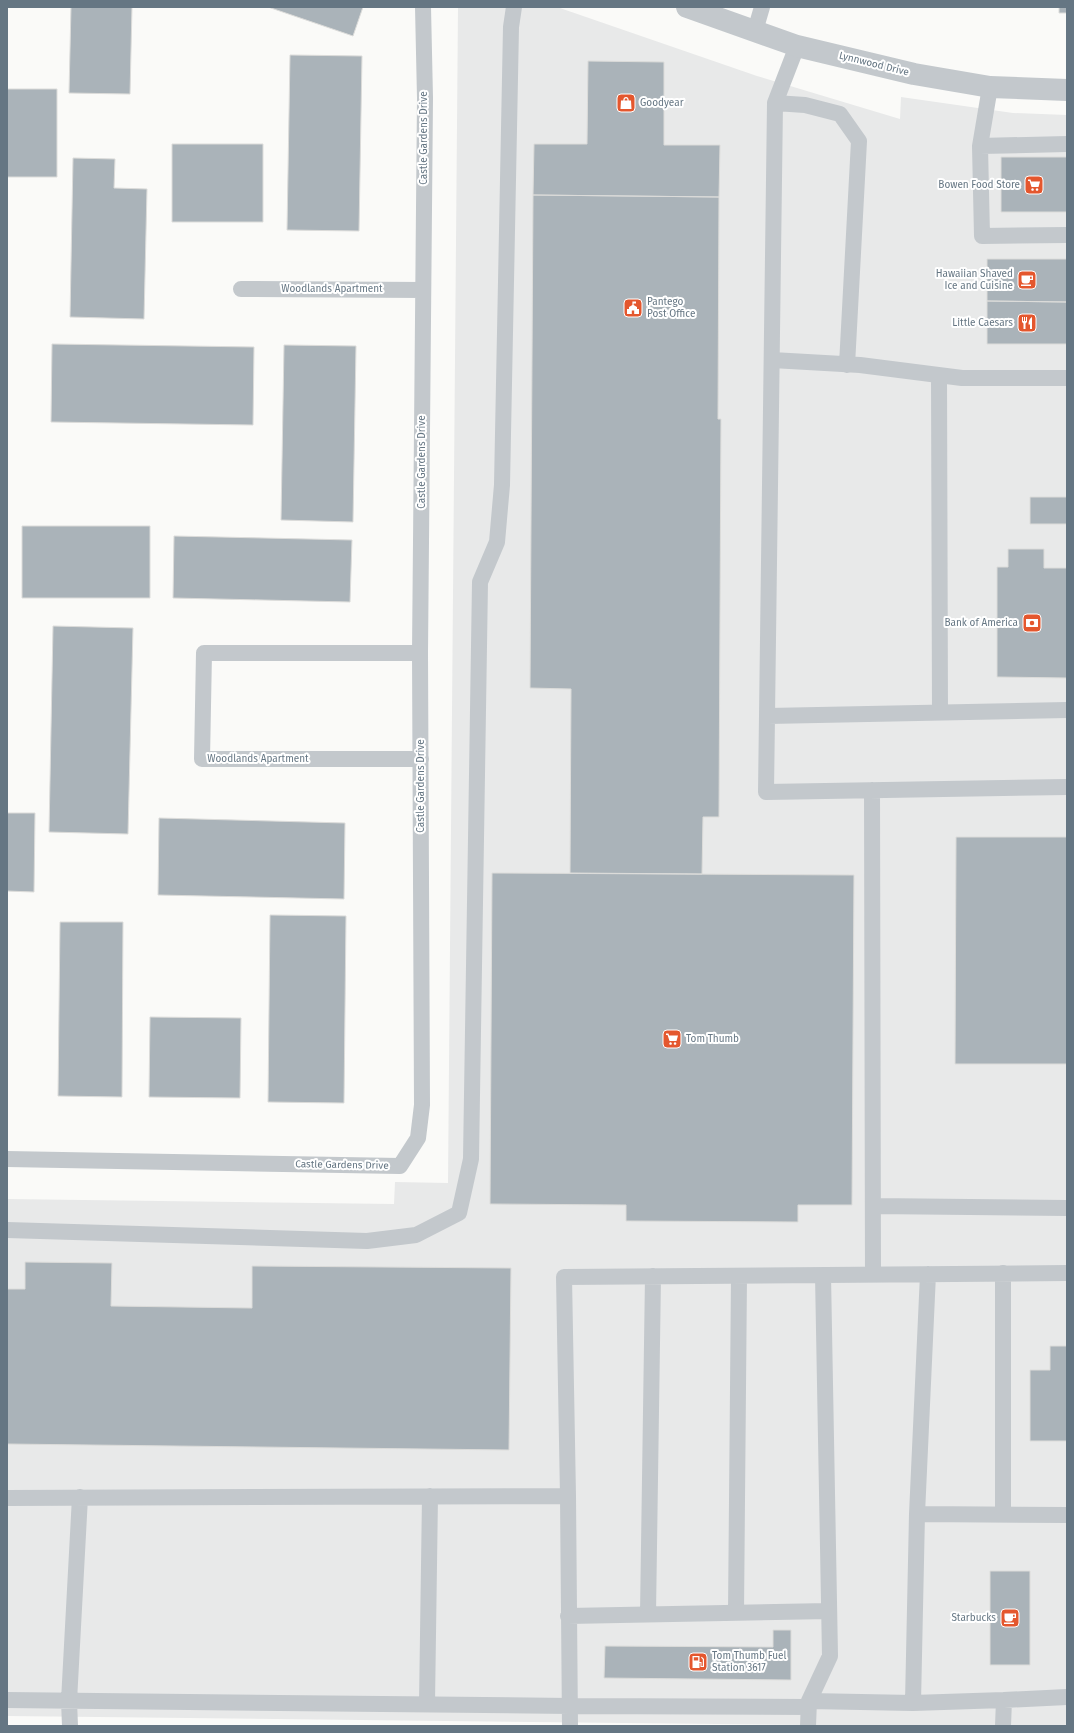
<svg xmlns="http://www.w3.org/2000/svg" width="1074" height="1733" font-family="'Fira Sans',sans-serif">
<rect width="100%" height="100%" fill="#fafaf8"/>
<!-- built -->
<path fill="#e8e9e9" d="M 458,7 L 557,7 L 757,76 L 900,119 L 901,97 L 1013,113 L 1067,115 L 1067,1726 L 888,1726 L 7,1716 L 7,1199 L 394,1204 L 395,1182 L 448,1183 Z"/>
<!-- building -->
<path fill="#aab3b9" stroke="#dcdcda" d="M 71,7 L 132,7 L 130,94 L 69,93 Z
M 268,7 L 363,7 L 353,36 Z
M 1059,7 L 1067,7 L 1067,13 L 1059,13 Z
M 290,55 L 362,56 L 359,231 L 287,230 Z
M 588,61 L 664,62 L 664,145 L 720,145 L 719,197 L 533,195 L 534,144 L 587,144 Z
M 7,89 L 57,89 L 57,177 L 7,177 Z
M 172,144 L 263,144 L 263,222 L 172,222 Z
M 1001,157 L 1067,157 L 1067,212 L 1001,212 Z
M 73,158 L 115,159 L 114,188 L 147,189 L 144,319 L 70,317 Z
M 533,195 L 719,197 L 718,419 L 721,419 L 719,817 L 703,817 L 702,874 L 570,873 L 571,689 L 530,688 Z
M 987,259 L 1067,259 L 1067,302 L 987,301 Z
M 987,301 L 1067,302 L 1067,344 L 987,344 Z
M 52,344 L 254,347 L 253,425 L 51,422 Z
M 284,345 L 356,346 L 353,522 L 281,520 Z
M 1030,497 L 1067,497 L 1067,524 L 1030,524 Z
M 22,526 L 150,526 L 150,598 L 22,598 Z
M 174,536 L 352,540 L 350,602 L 173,598 Z
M 1008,549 L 1044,549 L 1044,568 L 1067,568 L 1067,678 L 997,677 L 997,567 L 1008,567 Z
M 53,626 L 133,628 L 128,834 L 49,832 Z
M 7,813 L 35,813 L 34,892 L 7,891 Z
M 159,818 L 345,823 L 344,899 L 158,895 Z
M 956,837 L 1067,837 L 1067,1064 L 955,1064 Z
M 492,873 L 854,875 L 852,1205 L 798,1205 L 798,1222 L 626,1221 L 626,1205 L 490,1204 Z
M 270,915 L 346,916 L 344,1103 L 268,1102 Z
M 60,922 L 123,922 L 122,1097 L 58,1096 Z
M 150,1017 L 241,1018 L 240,1098 L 149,1097 Z
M 25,1262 L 112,1263 L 111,1306 L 252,1308 L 252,1266 L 511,1268 L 509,1450 L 7,1444 L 7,1289 L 25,1289 Z
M 1050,1346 L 1067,1346 L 1067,1441 L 1030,1441 L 1030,1370 L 1050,1370 Z
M 990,1571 L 1030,1571 L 1030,1665 L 990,1665 Z
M 773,1630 L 791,1630 L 791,1680 L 604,1678 L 605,1646 L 773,1647 Z"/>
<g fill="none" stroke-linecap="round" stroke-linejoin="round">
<!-- lane -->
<path stroke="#c3c8cc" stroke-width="16" d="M 755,31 L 762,7
M 797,46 L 775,103 L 766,792 L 1067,787
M 990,87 L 980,146 L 982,236 L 1067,235
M 775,103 L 805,105 L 840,114 L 859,141 L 847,365
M 980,146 L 1067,144
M 241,289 L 423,290
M 772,360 L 860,365 L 962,378 L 1067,378
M 939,375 L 940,712
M 420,653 L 204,653 L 202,759 L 421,759
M 768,716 L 1067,710
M 872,790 L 873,1274
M 7,1159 L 400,1166 L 418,1138 L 422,1105 L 420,653 L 425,98 L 423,7
M 873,1206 L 1067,1208
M 7,1230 L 367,1241 L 416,1235 L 459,1213 L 471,1159 L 480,582 L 497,542 L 502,485 L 511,27 L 514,7
M 1003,1273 L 1003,1514
M 7,1498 L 568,1496
M 917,1514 L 928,1274
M 736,1613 L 739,1276
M 648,1614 L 653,1276
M 568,1616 L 829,1611
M 7,1700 L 570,1706 L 808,1707
M 1004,1700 L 1067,1697
M 809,1701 L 830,1656 L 823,1275
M 427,1704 L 430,1496
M 70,1726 L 69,1701 L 80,1497
M 570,1726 L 568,1496 L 564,1277 L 1067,1273
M 808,1726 L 809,1701 L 913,1703
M 1003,1726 L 1004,1700 L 913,1703 L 917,1514 L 1067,1515"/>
<!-- street -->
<path stroke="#c3c8cc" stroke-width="22" d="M 687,7 L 797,46 L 914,74 L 990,87 L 1067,90"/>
</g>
<!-- icons -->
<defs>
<symbol id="shop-square" viewBox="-11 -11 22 22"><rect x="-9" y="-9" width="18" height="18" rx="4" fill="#e4572e" stroke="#fff"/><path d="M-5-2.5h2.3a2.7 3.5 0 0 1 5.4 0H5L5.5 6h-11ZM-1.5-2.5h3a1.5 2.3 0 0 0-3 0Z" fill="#fff"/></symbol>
<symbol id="supermarket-square" viewBox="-11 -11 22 22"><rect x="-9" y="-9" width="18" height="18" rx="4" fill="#e4572e" stroke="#fff"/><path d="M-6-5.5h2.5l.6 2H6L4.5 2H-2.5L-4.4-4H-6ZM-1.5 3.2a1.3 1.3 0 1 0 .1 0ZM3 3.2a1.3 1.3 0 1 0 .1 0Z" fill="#fff"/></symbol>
<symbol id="cafe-square" viewBox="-11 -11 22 22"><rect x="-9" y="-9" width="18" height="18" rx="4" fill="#e4572e" stroke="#fff"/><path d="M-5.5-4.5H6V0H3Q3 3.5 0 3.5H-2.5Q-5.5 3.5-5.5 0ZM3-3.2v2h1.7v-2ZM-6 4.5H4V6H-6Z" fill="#fff"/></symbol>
<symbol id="civic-square" viewBox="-11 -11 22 22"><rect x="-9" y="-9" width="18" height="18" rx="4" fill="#e4572e" stroke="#fff"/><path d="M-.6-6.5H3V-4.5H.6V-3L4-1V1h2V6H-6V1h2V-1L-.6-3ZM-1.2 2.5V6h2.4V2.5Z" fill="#fff"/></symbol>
<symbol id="restaurant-square" viewBox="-11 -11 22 22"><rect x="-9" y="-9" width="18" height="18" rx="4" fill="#e4572e" stroke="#fff"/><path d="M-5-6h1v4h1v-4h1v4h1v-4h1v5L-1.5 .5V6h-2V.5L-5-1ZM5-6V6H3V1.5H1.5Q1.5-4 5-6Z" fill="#fff"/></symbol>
<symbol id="bank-square" viewBox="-11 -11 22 22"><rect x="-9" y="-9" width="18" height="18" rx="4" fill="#e4572e" stroke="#fff"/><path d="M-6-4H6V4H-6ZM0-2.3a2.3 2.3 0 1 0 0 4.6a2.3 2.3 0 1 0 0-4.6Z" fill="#fff"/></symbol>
<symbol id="fuel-square" viewBox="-11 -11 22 22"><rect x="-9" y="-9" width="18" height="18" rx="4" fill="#e4572e" stroke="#fff"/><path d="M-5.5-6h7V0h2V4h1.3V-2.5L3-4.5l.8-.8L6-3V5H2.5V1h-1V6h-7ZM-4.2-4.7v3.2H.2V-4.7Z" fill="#fff"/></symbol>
</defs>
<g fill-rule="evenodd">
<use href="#shop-square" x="615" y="92" width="22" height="22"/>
<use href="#supermarket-square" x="1023" y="174" width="22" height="22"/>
<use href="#cafe-square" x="1016" y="269" width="22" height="22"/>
<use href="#civic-square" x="622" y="297" width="22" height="22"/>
<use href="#restaurant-square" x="1016" y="312" width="22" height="22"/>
<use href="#bank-square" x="1021" y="612" width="22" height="22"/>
<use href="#supermarket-square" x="661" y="1028" width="22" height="22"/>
<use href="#cafe-square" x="999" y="1607" width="22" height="22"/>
<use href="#fuel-square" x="687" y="1651" width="22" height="22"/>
</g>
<g text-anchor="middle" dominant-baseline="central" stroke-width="4" stroke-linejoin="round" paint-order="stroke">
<!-- street labels -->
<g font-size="10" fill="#657683" stroke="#fff">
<text transform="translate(874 64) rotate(14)">Lynnwood Drive</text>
<text transform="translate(424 138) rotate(-90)">Castle Gardens Drive</text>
<text x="332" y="289">Woodlands Apartment</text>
<text transform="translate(422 462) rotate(-90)">Castle Gardens Drive</text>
<text x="258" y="759">Woodlands Apartment</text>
<text transform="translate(421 786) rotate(-90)">Castle Gardens Drive</text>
<text transform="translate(342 1165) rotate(1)">Castle Gardens Drive</text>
</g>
<!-- poi labels -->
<g font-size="10" fill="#657683" stroke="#fff" text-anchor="end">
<text x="640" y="103" text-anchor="start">Goodyear</text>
<text x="1020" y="185">Bowen Food Store</text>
<text x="1013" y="274">Hawaiian Shaved<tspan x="1013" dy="12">Ice and Cuisine</tspan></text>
<text x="647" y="302" text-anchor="start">Pantego<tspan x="647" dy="12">Post Office</tspan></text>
<text x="1013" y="323">Little Caesars</text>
<text x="1018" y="623">Bank of America</text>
<text x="686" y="1039" text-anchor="start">Tom Thumb</text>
<text x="996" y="1618">Starbucks</text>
<text x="712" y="1656" text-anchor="start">Tom Thumb Fuel<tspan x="712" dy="12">Station 3617</tspan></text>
</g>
</g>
<!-- border -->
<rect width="1074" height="1733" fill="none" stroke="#657683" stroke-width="16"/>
</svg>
